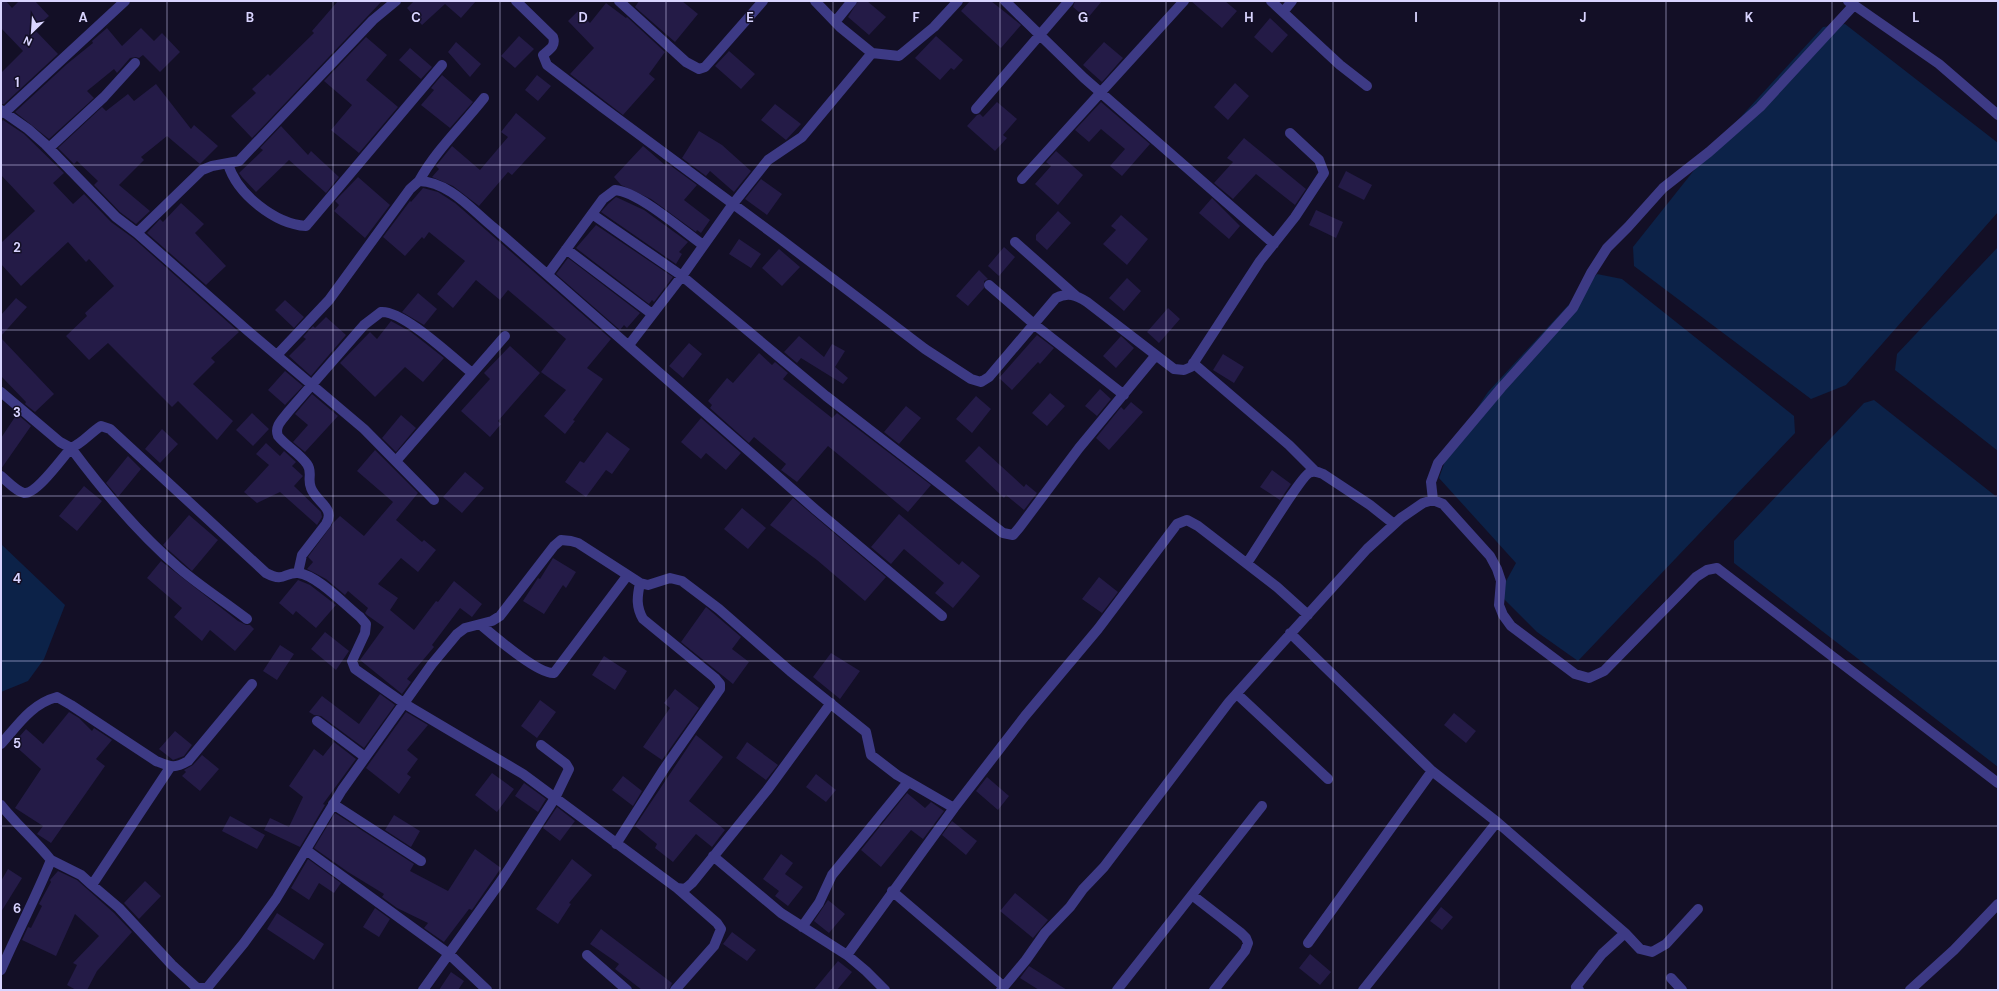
<svg xmlns="http://www.w3.org/2000/svg" width="1999" height="991" font-family="'DM Sans',sans-serif">
<rect width="100%" height="100%" fill="#130f26"/>
<!-- water -->
<path fill="#0c2248" d="M 1845,24 L 1998,143 L 1998,212 L 1846,385 L 1811,399 L 1634,266 L 1633,247 L 1707,154 L 1823,27 Z
M 1998,247 L 1998,451 L 1895,370 L 1897,354 Z
M 1597,274 L 1622,279 L 1794,416 L 1795,433 L 1578,661 L 1537,632 L 1499,594 L 1516,563 L 1439,478 L 1449,450 L 1488,392 Z
M 1874,400 L 1998,498 L 1998,767 L 1734,563 L 1734,541 L 1864,403 Z
M 1,544 L 65,605 L 44,659 L 28,681 L 1,692 Z"/>
<!-- building -->
<path fill="#241b47" d="M 1,1 L 6,1 L 12,8 L 19,1 L 35,1 L 49,16 L 34,29 L 58,54 L 4,104 L 1,104 L 1,73 L 23,51 L 1,28 Z
M 338,1 L 382,1 L 252,138 L 231,116 L 256,93 L 252,89 L 268,74 L 270,76 L 314,33 L 312,31 Z
M 414,1 L 476,1 L 461,18 L 445,4 L 422,25 L 407,8 Z
M 639,1 L 682,1 L 698,14 L 675,42 L 635,7 Z
M 858,1 L 867,1 L 886,17 L 869,35 L 848,17 Z
M 970,1 L 991,1 L 1021,25 L 1001,48 L 961,11 Z
M 1075,1 L 1102,1 L 1087,19 L 1073,7 Z
M 1191,1 L 1225,1 L 1237,11 L 1222,28 Z
M 606,3 L 626,18 L 627,17 L 665,52 L 649,74 L 655,79 L 623,115 L 570,74 L 594,48 L 568,21 L 578,11 L 590,23 Z
M 1270,18 L 1288,35 L 1272,53 L 1254,37 Z
M 107,28 L 122,46 L 141,28 L 154,41 L 162,33 L 180,52 L 160,72 L 143,55 L 139,58 L 136,57 L 130,58 L 117,73 L 114,69 L 87,91 L 94,98 L 49,139 L 15,112 L 67,64 L 93,43 L 92,41 Z
M 519,36 L 534,49 L 515,68 L 501,56 Z
M 936,36 L 963,60 L 954,70 L 951,68 L 940,80 L 915,58 Z
M 366,37 L 387,55 L 366,80 L 398,107 L 359,153 L 331,130 L 352,105 L 324,81 Z
M 456,42 L 481,64 L 470,77 L 448,52 Z
M 1104,42 L 1123,58 L 1102,82 L 1083,65 Z
M 410,48 L 432,67 L 421,79 L 399,60 Z
M 729,51 L 755,74 L 741,89 L 715,66 Z
M 442,75 L 473,102 L 450,128 L 421,105 L 434,90 L 431,88 Z
M 537,75 L 551,86 L 538,101 L 525,90 Z
M 1235,83 L 1249,96 L 1228,120 L 1214,107 Z
M 156,84 L 191,129 L 194,125 L 218,146 L 200,164 L 167,136 L 141,157 L 144,160 L 119,185 L 150,211 L 136,224 L 120,212 L 94,185 L 98,181 L 77,161 L 74,164 L 58,148 L 102,107 L 106,111 L 128,94 L 134,101 Z
M 997,102 L 1017,119 L 1003,135 L 1007,138 L 995,151 L 967,126 L 977,115 L 980,114 L 983,117 Z
M 1101,102 L 1150,144 L 1122,176 L 1110,166 L 1125,149 L 1101,129 L 1089,142 L 1075,130 Z
M 775,104 L 801,124 L 786,140 L 761,120 Z
M 516,113 L 546,138 L 512,175 L 508,172 L 479,206 L 453,186 L 432,177 L 439,169 L 436,166 L 452,146 L 480,170 L 508,137 L 501,132 Z
M 3,120 L 24,134 L 64,173 L 53,183 L 73,204 L 84,194 L 111,222 L 133,238 L 239,332 L 211,358 L 215,362 L 193,384 L 233,421 L 217,440 L 178,401 L 172,407 L 108,343 L 89,360 L 66,336 L 87,316 L 85,313 L 114,286 L 89,259 L 86,262 L 68,242 L 21,286 L 1,264 L 1,243 L 35,211 L 1,175 L 1,122 Z
M 281,126 L 308,155 L 311,151 L 339,177 L 326,193 L 289,160 L 256,192 L 242,177 L 239,173 L 263,150 L 260,148 Z
M 699,131 L 722,145 L 751,171 L 734,192 L 710,171 L 706,176 L 682,158 Z
M 1244,138 L 1306,189 L 1295,205 L 1256,174 L 1233,199 L 1214,183 L 1233,162 L 1227,158 Z
M 643,146 L 665,165 L 667,163 L 697,185 L 684,200 L 710,220 L 701,233 L 697,230 L 696,232 L 651,199 L 621,185 L 614,177 Z
M 1056,151 L 1083,175 L 1058,205 L 1035,184 L 1051,166 L 1046,162 Z
M 1346,171 L 1372,185 L 1364,200 L 1338,187 Z
M 358,177 L 390,205 L 365,238 L 334,211 L 339,205 L 335,201 Z
M 761,179 L 782,194 L 767,215 L 745,199 Z
M 423,188 L 438,192 L 455,203 L 611,339 L 587,368 L 603,379 L 573,420 L 575,421 L 565,434 L 544,416 L 566,390 L 541,372 L 566,339 L 508,290 L 500,300 L 476,280 L 453,308 L 437,294 L 465,261 L 429,232 L 424,239 L 422,237 L 405,256 L 383,237 L 410,201 L 411,202 Z
M 616,197 L 644,210 L 688,242 L 679,252 L 682,254 L 676,264 L 601,212 L 608,204 Z
M 1212,198 L 1240,226 L 1229,239 L 1199,213 Z
M 181,203 L 204,224 L 195,233 L 226,266 L 206,285 L 147,233 L 160,219 L 163,222 Z
M 1316,210 L 1343,222 L 1336,238 L 1309,225 Z
M 1058,211 L 1071,223 L 1047,250 L 1036,240 L 1036,235 Z
M 1121,215 L 1148,239 L 1127,265 L 1103,244 L 1116,230 L 1111,226 Z
M 596,225 L 673,277 L 654,302 L 652,300 L 649,304 L 576,248 Z
M 739,239 L 761,254 L 751,268 L 729,254 Z
M 1004,247 L 1015,257 L 999,276 L 988,266 Z
M 779,249 L 800,267 L 782,286 L 762,268 Z
M 568,258 L 640,313 L 627,328 L 624,325 L 620,330 L 556,274 Z
M 979,270 L 988,279 L 984,281 L 984,288 L 968,306 L 956,296 Z
M 1127,278 L 1141,291 L 1124,311 L 1109,298 Z
M 418,293 L 437,309 L 424,325 L 402,312 Z
M 16,298 L 27,307 L 1,336 L 1,315 Z
M 285,300 L 304,317 L 294,328 L 275,310 Z
M 1168,308 L 1180,319 L 1159,343 L 1147,332 Z
M 326,317 L 346,335 L 311,376 L 289,356 L 306,339 L 303,337 L 313,326 L 315,328 Z
M 391,321 L 411,332 L 444,358 L 423,382 L 405,367 L 375,397 L 340,363 L 370,332 L 377,339 Z
M 1037,335 L 1054,348 L 1040,364 L 1038,362 L 1012,390 L 999,378 Z
M 799,336 L 824,357 L 832,344 L 845,351 L 835,367 L 848,378 L 843,384 L 801,358 L 797,363 L 784,352 Z
M 1121,336 L 1134,348 L 1116,368 L 1103,356 Z
M 1,338 L 54,394 L 35,412 L 25,404 L 26,402 L 1,376 Z
M 689,343 L 702,354 L 683,378 L 669,366 Z
M 510,346 L 540,373 L 498,421 L 501,424 L 490,437 L 461,411 L 490,379 L 484,373 Z
M 759,353 L 772,365 L 775,362 L 788,373 L 783,379 L 832,418 L 837,413 L 931,485 L 908,512 L 828,446 L 797,482 L 781,470 L 786,464 L 754,437 L 749,443 L 710,408 L 712,405 L 708,401 L 727,378 L 733,383 Z
M 1223,354 L 1244,367 L 1234,383 L 1213,370 Z
M 285,371 L 303,386 L 285,405 L 268,390 Z
M 1100,389 L 1111,399 L 1097,416 L 1085,406 Z
M 1050,393 L 1065,406 L 1047,426 L 1032,413 Z
M 312,394 L 338,416 L 305,452 L 293,442 L 308,425 L 295,414 Z
M 976,396 L 991,409 L 972,433 L 956,419 Z
M 1131,402 L 1143,412 L 1109,450 L 1096,438 L 1121,407 L 1124,410 Z
M 906,406 L 921,418 L 899,444 L 884,432 Z
M 252,413 L 269,429 L 253,446 L 236,430 Z
M 17,414 L 31,426 L 1,469 L 1,438 Z
M 401,415 L 416,428 L 396,452 L 382,438 Z
M 701,418 L 741,453 L 726,470 L 706,453 L 701,459 L 681,442 Z
M 162,429 L 178,444 L 160,463 L 145,449 Z
M 607,432 L 630,449 L 612,474 L 606,470 L 586,497 L 565,482 L 580,461 L 584,463 Z
M 266,443 L 280,456 L 284,451 L 296,462 L 292,466 L 303,476 L 294,486 L 321,512 L 322,517 L 317,525 L 280,492 L 257,503 L 244,492 L 269,465 L 256,454 Z
M 979,446 L 1024,487 L 1026,484 L 1037,493 L 1024,510 L 1006,495 L 1004,498 L 965,461 Z
M 375,450 L 418,493 L 396,520 L 422,542 L 424,540 L 436,550 L 418,572 L 401,558 L 378,584 L 398,598 L 390,610 L 414,630 L 436,601 L 438,602 L 454,581 L 482,604 L 472,617 L 460,608 L 432,645 L 434,647 L 407,679 L 411,682 L 402,694 L 360,660 L 384,627 L 367,615 L 365,613 L 368,608 L 348,591 L 345,595 L 326,579 L 307,569 L 313,562 L 308,557 L 334,522 L 340,516 L 364,536 L 393,502 L 357,471 Z
M 128,456 L 141,469 L 118,497 L 106,483 Z
M 1272,470 L 1291,484 L 1280,500 L 1260,487 Z
M 465,472 L 484,488 L 462,513 L 443,497 Z
M 84,486 L 102,501 L 77,531 L 59,516 Z
M 793,498 L 886,577 L 865,601 L 817,560 L 770,525 Z
M 742,508 L 766,528 L 748,549 L 724,529 Z
M 899,514 L 959,565 L 962,561 L 980,576 L 953,608 L 935,593 L 944,583 L 904,549 L 891,564 L 871,547 Z
M 189,515 L 218,540 L 192,571 L 163,545 Z
M 553,558 L 576,572 L 566,588 L 563,585 L 544,614 L 523,601 L 538,578 L 540,579 Z
M 161,561 L 238,621 L 246,625 L 250,625 L 254,629 L 235,651 L 210,630 L 202,641 L 174,617 L 182,608 L 147,578 Z
M 1099,577 L 1118,592 L 1102,613 L 1082,599 Z
M 298,580 L 310,585 L 336,605 L 316,628 L 296,611 L 293,615 L 279,603 Z
M 706,607 L 741,637 L 732,649 L 749,662 L 733,684 L 681,642 Z
M 325,632 L 349,651 L 336,670 L 311,649 Z
M 280,645 L 294,654 L 277,680 L 263,671 Z
M 831,653 L 860,671 L 840,699 L 813,677 Z
M 604,656 L 627,671 L 615,690 L 592,675 Z
M 675,689 L 699,708 L 662,760 L 643,747 L 670,708 L 664,703 Z
M 380,694 L 395,705 L 364,748 L 321,716 L 314,715 L 309,712 L 322,696 L 359,724 Z
M 540,700 L 556,712 L 537,738 L 521,726 Z
M 69,712 L 79,718 L 92,731 L 94,728 L 112,740 L 96,759 L 105,766 L 51,843 L 37,834 L 43,826 L 15,808 L 41,769 L 13,744 L 26,729 L 43,744 Z
M 406,712 L 428,725 L 407,750 L 418,759 L 407,774 L 411,777 L 399,794 L 366,768 Z
M 1454,713 L 1476,731 L 1466,743 L 1444,725 Z
M 175,731 L 192,745 L 184,756 L 173,760 L 159,749 Z
M 696,735 L 723,757 L 689,801 L 725,830 L 712,847 L 696,834 L 673,862 L 655,848 L 657,844 L 635,826 Z
M 334,742 L 356,759 L 323,804 L 325,805 L 300,847 L 264,830 L 270,818 L 289,827 L 303,797 L 289,786 L 314,749 L 323,756 Z
M 747,742 L 778,765 L 766,780 L 736,758 Z
M 202,755 L 219,769 L 200,791 L 182,776 L 186,772 L 184,770 L 193,765 Z
M 492,773 L 514,789 L 497,812 L 475,795 Z
M 816,774 L 836,790 L 826,802 L 806,787 Z
M 623,776 L 642,791 L 633,806 L 612,790 Z
M 987,777 L 1009,796 L 998,810 L 976,791 Z
M 524,783 L 546,799 L 538,812 L 515,796 Z
M 907,793 L 925,808 L 931,802 L 944,811 L 923,839 L 911,830 L 881,867 L 861,850 Z
M 557,807 L 575,821 L 560,841 L 543,828 Z
M 335,813 L 414,864 L 410,871 L 448,891 L 475,849 L 501,868 L 472,910 L 469,909 L 444,942 L 424,928 L 428,923 L 397,908 L 382,897 L 384,894 L 348,872 L 314,848 Z
M 394,815 L 420,831 L 411,847 L 385,830 Z
M 230,816 L 265,835 L 257,849 L 222,831 Z
M 952,821 L 977,841 L 966,855 L 942,835 Z
M 781,854 L 793,863 L 785,874 L 803,887 L 788,906 L 775,896 L 779,891 L 763,879 Z
M 308,859 L 341,883 L 334,893 L 319,883 L 309,900 L 291,888 Z
M 572,859 L 592,875 L 569,903 L 571,904 L 558,924 L 536,909 Z
M 8,869 L 22,878 L 1,912 L 1,881 Z
M 58,871 L 77,880 L 114,913 L 132,932 L 97,971 L 87,990 L 76,990 L 67,985 L 77,965 L 73,963 L 99,936 L 75,914 L 56,956 L 22,940 L 28,927 L 31,928 L 42,906 L 39,904 L 51,882 L 50,880 Z
M 145,881 L 161,896 L 139,919 L 124,903 Z
M 1015,893 L 1048,920 L 1033,938 L 1000,911 Z
M 828,900 L 845,914 L 829,933 L 814,921 Z
M 1441,907 L 1453,917 L 1442,930 L 1430,921 Z
M 375,908 L 390,919 L 379,937 L 363,927 Z
M 277,913 L 324,944 L 314,960 L 267,929 Z
M 601,929 L 672,983 L 669,990 L 642,990 L 615,969 L 619,964 L 590,944 Z
M 732,932 L 756,950 L 747,961 L 723,944 Z
M 1310,954 L 1331,972 L 1320,985 L 1299,968 Z
M 838,961 L 852,972 L 837,990 L 814,990 Z
M 1029,966 L 1067,990 L 1039,990 L 1020,978 Z
M 451,972 L 464,981 L 458,990 L 439,990 Z"/>
<g fill="none" stroke-linecap="round" stroke-linejoin="round">
<!-- minor -->
<path stroke="#3d3a85" stroke-width="10" d="M 516,1 L 553,37 C 556,46 550,49 543,55 L 547,65 L 602,107 L 779,238 L 925,349 L 971,379 L 981,382 L 989,377 L 1056,298 C 1068,292 1076,295 1087,302 L 1174,369 L 1184,370 L 1191,367 L 1260,261 L 1295,217 L 1324,173 L 1319,160 L 1290,133
M 619,1 L 686,62 L 699,69 L 705,67 L 713,58 L 763,1
M 815,1 L 840,27 L 872,53 L 899,56 L 934,27 L 958,1
M 1005,1 L 1084,78 L 1274,244
M 1271,1 L 1340,65 L 1367,86
M 1854,5 L 1939,64 L 1998,115
M 1284,11 L 1292,1
M 835,22 L 852,1
M 976,109 L 1069,1
M 1,110 L 28,129 L 45,144 L 116,217 L 137,233 L 248,331 L 364,429 L 434,500
M 4,113 L 125,1
M 49,148 L 104,97 L 135,63
M 228,164 C 237,194 275,224 306,226 L 442,65
M 1022,179 L 1184,1
M 419,181 C 436,150 462,126 484,98
M 592,214 L 682,276 L 826,396 L 1003,533 L 1013,535 L 1019,528 L 1079,448 L 1156,355
M 137,233 L 202,170 L 212,166 L 239,161 L 373,20 L 396,1
M 1015,242 L 1076,296
M 566,249 L 652,314
M 548,274 L 603,199 L 615,190 C 639,192 682,230 703,245
M 989,285 L 1035,325 L 1124,395
M 629,345 L 682,276 L 733,204 L 768,160 L 802,137 L 872,53
M 277,355 L 329,300 L 410,189 L 419,181 C 449,182 471,209 493,227 L 816,510 L 942,616
M 1193,363 L 1289,445 L 1315,471
M 1,392 L 60,442 L 71,448 C 83,443 90,433 101,426 L 110,429 L 266,573 C 285,583 284,572 298,573 C 317,575 345,605 360,617 L 366,624 L 365,633 L 352,661 L 355,669 L 405,704 L 523,774 L 677,888 L 685,889 L 692,883 L 768,789 L 831,703
M 396,461 L 505,336
M 1,476 C 8,482 16,491 24,493 C 36,495 63,457 71,448 C 103,491 138,533 179,568 C 200,586 225,602 247,619
M 1433,500 L 1431,482 L 1438,463 L 1501,388 L 1573,308 L 1591,273 L 1607,248 L 1628,227 L 1663,188 L 1709,152 L 1760,107 L 1854,5 L 1848,1
M 1247,563 C 1257,549 1300,478 1309,473 C 1314,470 1318,472 1323,474 L 1370,505 L 1394,524
M 298,573 L 302,555 L 326,524 C 336,508 316,502 311,488 C 307,479 313,472 307,464 C 299,453 286,446 278,436 C 274,426 283,419 289,411 L 364,325 L 381,312 C 403,310 453,358 472,373
M 481,625 C 494,636 539,675 554,673 L 627,576
M 1290,633 L 1432,771 L 1497,822 L 1625,933 L 1640,949 L 1652,952 L 1666,944 L 1698,909
M 1237,694 L 1328,779
M 317,721 L 365,757
M 1,744 C 18,725 31,704 57,697 L 71,705 L 156,761 C 171,767 174,769 188,761 L 252,684
M 333,804 L 421,861
M 1,805 C 16,824 35,840 51,860 C 36,897 17,933 1,970
M 616,844 L 664,769 L 720,689 L 720,684 L 715,678 L 643,619 C 636,607 637,597 640,583
M 306,850 L 449,954 L 487,990
M 713,856 L 781,913 L 847,955 L 866,971 L 885,990
M 51,860 L 81,875 L 92,885 L 119,908 L 172,965 L 197,988 L 207,988 L 244,943 L 276,899 L 342,790 L 432,664 L 457,634 L 465,628 L 492,621 L 500,616 L 554,546 L 561,540 L 571,541 L 578,543 L 640,583 L 648,585 L 670,578 L 682,581 L 719,609 L 790,671 L 866,732 L 871,755 L 897,775 L 954,808
M 92,885 L 171,766
M 892,891 L 1003,986
M 1192,895 L 1241,933 L 1246,938 L 1248,943 L 1245,951 L 1214,990
M 802,927 L 819,903 L 832,875 L 908,782
M 1308,943 L 1432,771
M 587,955 L 627,990
M 847,955 L 954,808 L 1025,716 L 1098,629 L 1177,524 L 1187,520 L 1198,526 L 1277,587 L 1308,615
M 1671,978 L 1682,990
M 423,990 L 501,881 L 555,798 L 569,769 L 566,764 L 541,745
M 675,990 L 714,946 L 721,929 L 717,923 L 677,888
M 1001,990 L 1026,960 L 1045,933 L 1070,907 L 1083,889 L 1104,867 L 1229,702 L 1367,549 L 1401,518 L 1423,503 L 1433,500 L 1443,504 L 1490,556 L 1497,569 L 1501,581 L 1499,605 L 1503,615 L 1511,626 L 1575,674 L 1589,678 L 1604,671 L 1696,577 L 1707,570 L 1717,568 L 1998,783
M 1117,990 L 1262,806
M 1363,990 L 1497,822
M 1579,990 L 1576,987 L 1602,954 L 1625,933
M 1910,990 L 1954,950 L 1998,904"/>
</g>
<!-- grid -->
<path fill="none" stroke="#d9d4ff" stroke-width="1" stroke-opacity="0.55" d="M 167,1 L 167,990M 333,1 L 333,990M 500,1 L 500,990M 666,1 L 666,990M 833,1 L 833,990M 1000,1 L 1000,990M 1166,1 L 1166,990M 1333,1 L 1333,990M 1499,1 L 1499,990M 1666,1 L 1666,990M 1832,1 L 1832,990M 1,165 L 1998,165M 1,330 L 1998,330M 1,496 L 1998,496M 1,661 L 1998,661M 1,826 L 1998,826"/>
<g font-size="13" text-anchor="middle" font-weight="bold" fill="#d9d4ff" stroke="#130f26" stroke-width="3" stroke-linejoin="round" paint-order="stroke">
<text x="83" y="22">A</text>
<text x="250" y="22">B</text>
<text x="416" y="22">C</text>
<text x="583" y="22">D</text>
<text x="750" y="22">E</text>
<text x="916" y="22">F</text>
<text x="1083" y="22">G</text>
<text x="1249" y="22">H</text>
<text x="1416" y="22">I</text>
<text x="1583" y="22">J</text>
<text x="1749" y="22">K</text>
<text x="1916" y="22">L</text>
<text x="17" y="87">1</text>
<text x="17" y="252">2</text>
<text x="17" y="417">3</text>
<text x="17" y="583">4</text>
<text x="17" y="748">5</text>
<text x="17" y="913">6</text>
</g>
<!-- border -->
<rect width="1999" height="991" fill="none" stroke="#d9d4ff" stroke-width="4"/>
<!-- north arrow -->
<g transform="translate(32 32) rotate(205)" stroke="#130f26" stroke-width="3" paint-order="stroke">
<path d="M0-3L7 15L0 10L-7 15Z" fill="#d9d4ff"/>
<text y="-6" font-size="11" font-weight="bold" text-anchor="middle" fill="#d9d4ff">N</text>
</g>
</svg>
